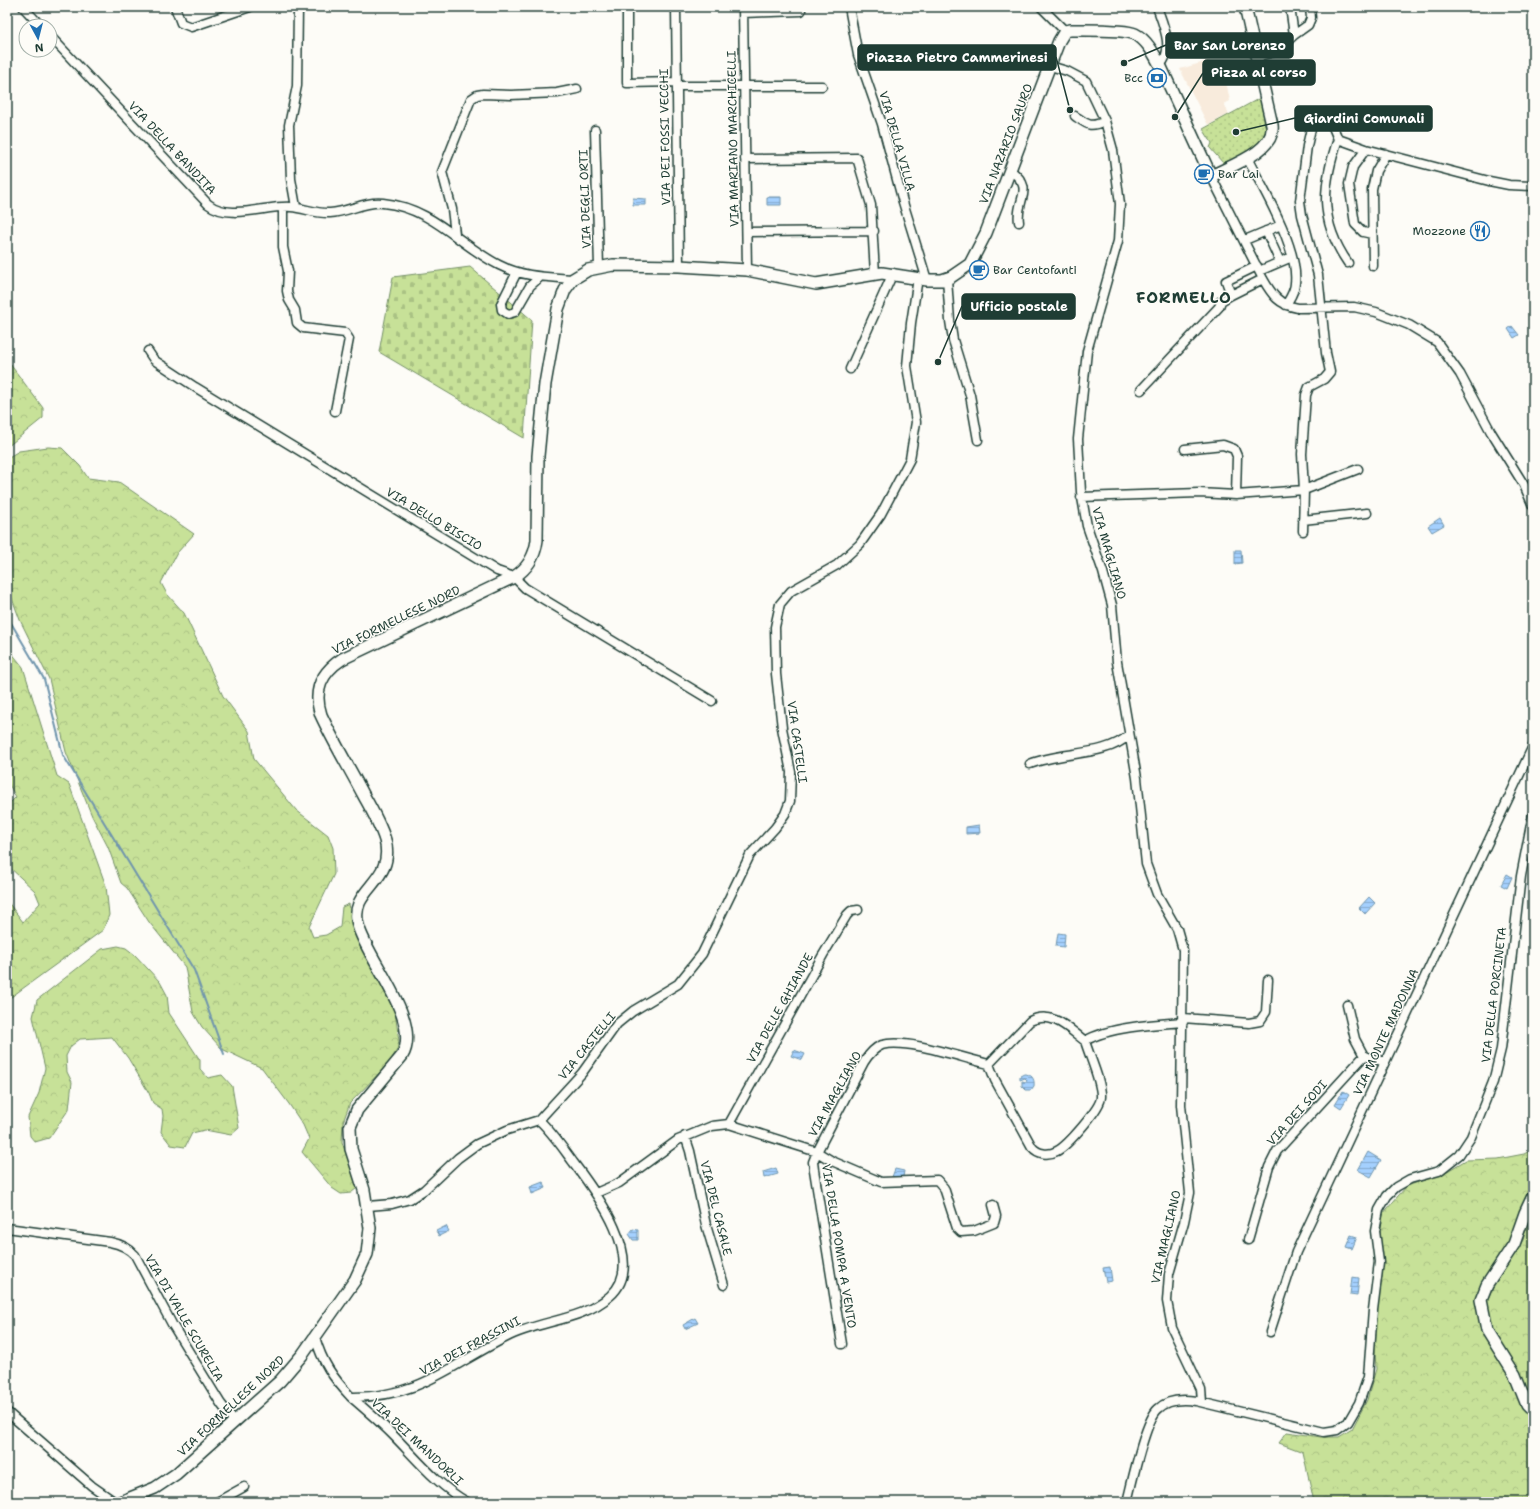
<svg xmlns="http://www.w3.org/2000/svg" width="1540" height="1509" font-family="'Shantell Sans',sans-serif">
<defs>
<pattern id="grass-dots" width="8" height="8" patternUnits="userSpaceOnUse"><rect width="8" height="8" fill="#c7e198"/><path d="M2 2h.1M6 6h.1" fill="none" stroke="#aac284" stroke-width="1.8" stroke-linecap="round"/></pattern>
<pattern id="forest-crowns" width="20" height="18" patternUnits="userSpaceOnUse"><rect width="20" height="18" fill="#c7e198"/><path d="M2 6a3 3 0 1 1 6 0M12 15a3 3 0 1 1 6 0" fill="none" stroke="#aac284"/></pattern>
<pattern id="cemetery-stones" width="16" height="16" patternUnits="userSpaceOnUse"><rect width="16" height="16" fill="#c7e198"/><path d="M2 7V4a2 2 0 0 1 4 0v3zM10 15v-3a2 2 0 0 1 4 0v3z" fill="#aac284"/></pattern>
<pattern id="water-rules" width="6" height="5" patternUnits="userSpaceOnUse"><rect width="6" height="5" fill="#a4d0fe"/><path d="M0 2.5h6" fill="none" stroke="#85aace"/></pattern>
</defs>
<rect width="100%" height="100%" fill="#fdfcf7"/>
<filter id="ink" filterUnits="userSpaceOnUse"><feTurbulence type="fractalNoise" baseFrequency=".025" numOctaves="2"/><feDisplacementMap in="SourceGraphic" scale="8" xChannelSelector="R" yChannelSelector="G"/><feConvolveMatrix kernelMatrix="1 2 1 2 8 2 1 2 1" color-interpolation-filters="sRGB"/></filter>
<g filter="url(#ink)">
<!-- built -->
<path fill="#f8ebdc" d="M 1208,61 L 1220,78 L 1225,76 L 1230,101 L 1224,104 L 1229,114 L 1208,125 L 1180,69 Z"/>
<!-- grass -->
<path fill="url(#grass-dots)" stroke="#738f66" d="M 1260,98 L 1267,134 L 1249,153 L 1223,163 L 1210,148 L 1212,143 L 1203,129 Z"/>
<!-- forest -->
<path fill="url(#forest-crowns)" stroke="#738f66" d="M 7,360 L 43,408 L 43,418 L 7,447 Z
M 48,447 L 62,448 L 80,466 L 88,478 L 119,482 L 194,534 L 177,553 L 161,583 L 167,594 L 184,613 L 223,696 L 249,731 L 254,759 L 296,810 L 328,835 L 333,848 L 334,874 L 309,927 L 313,937 L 326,935 L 340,927 L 342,907 L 349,904 L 355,934 L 395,1012 L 399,1041 L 397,1050 L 389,1063 L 350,1103 L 343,1122 L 342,1142 L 357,1188 L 351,1193 L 341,1194 L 332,1188 L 302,1152 L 309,1139 L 303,1125 L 289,1104 L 262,1068 L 222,1049 L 202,1027 L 193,1012 L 185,967 L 149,922 L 127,888 L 121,883 L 108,847 L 92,816 L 66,752 L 49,679 L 20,620 L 7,585 L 7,458 L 19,451 Z
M 7,647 L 23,667 L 57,776 L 69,784 L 106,886 L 109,915 L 103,930 L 7,1000 L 7,901 L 23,922 L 40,903 L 35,891 L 7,865 L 7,806 L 16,797 L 7,781 Z
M 118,946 L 126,948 L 135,955 L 160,982 L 167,995 L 169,1013 L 200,1060 L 200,1069 L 208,1078 L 222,1075 L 232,1086 L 239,1128 L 231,1135 L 205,1130 L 192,1133 L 185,1147 L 171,1145 L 161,1132 L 163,1116 L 162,1109 L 153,1103 L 149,1093 L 128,1058 L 112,1037 L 80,1039 L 71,1046 L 66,1056 L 67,1072 L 72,1082 L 69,1109 L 49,1138 L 35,1142 L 30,1136 L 28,1117 L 39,1093 L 45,1068 L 33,1017 L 37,1000 L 102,949 Z
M 1533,1149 L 1533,1188 L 1527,1194 L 1523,1204 L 1509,1242 L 1482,1283 L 1476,1300 L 1480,1325 L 1485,1338 L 1511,1377 L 1523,1407 L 1533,1419 L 1533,1502 L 1314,1502 L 1303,1452 L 1279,1443 L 1287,1432 L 1321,1437 L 1339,1437 L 1352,1429 L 1367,1400 L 1376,1369 L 1374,1335 L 1382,1276 L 1380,1234 L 1383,1214 L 1398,1196 L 1407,1186 L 1444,1173 L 1466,1160 L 1498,1159 L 1524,1154 Z
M 1533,1203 L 1533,1401 L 1493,1332 L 1487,1302 L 1493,1288 L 1523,1240 Z"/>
<!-- cemetery -->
<path fill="url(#cemetery-stones)" stroke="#738f66" d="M 470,267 L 532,320 L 524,438 L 379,352 L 393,277 Z"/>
<!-- water -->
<path fill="url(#water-rules)" stroke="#6f95ad" d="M 767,197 L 781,197 L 781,205 L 767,205 Z
M 633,198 L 646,199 L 646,205 L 633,205 Z
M 1512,326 L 1519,335 L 1514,338 L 1508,329 Z
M 1440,518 L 1444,525 L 1432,532 L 1428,526 Z
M 1235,550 L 1241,550 L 1242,563 L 1235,564 Z
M 979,825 L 980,833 L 966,834 L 966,827 Z
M 1507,874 L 1512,877 L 1507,888 L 1501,885 Z
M 1528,885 L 1533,885 L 1533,900 L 1528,899 Z
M 1369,897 L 1375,903 L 1365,914 L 1359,908 Z
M 1058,933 L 1065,934 L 1064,947 L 1056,946 Z
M 794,1050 L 805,1054 L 802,1060 L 791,1056 Z
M 1024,1074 C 1031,1074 1035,1078 1034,1086 L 1031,1090 L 1026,1090 L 1022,1086 L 1022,1081 L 1026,1082 L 1027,1080 L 1025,1078 L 1020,1080 L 1020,1076 Z
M 1343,1091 L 1349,1095 L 1341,1108 L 1335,1104 Z
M 1368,1152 L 1381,1160 L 1371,1177 L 1358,1170 Z
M 776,1168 L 778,1174 L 764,1178 L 763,1172 Z
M 895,1169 L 904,1171 L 903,1177 L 892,1177 Z
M 543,1182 L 546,1188 L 532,1194 L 530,1187 Z
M 446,1226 L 449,1231 L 439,1236 L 436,1231 Z
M 633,1229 L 638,1230 L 638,1240 L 633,1240 L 629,1234 Z
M 1351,1235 L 1357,1237 L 1352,1249 L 1346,1247 Z
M 1110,1267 L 1112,1281 L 1106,1282 L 1103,1268 Z
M 1352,1277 L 1359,1278 L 1357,1296 L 1350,1295 Z
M 695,1318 L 698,1323 L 685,1329 L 683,1325 Z"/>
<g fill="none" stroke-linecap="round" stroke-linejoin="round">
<!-- stream -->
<path stroke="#6f95ad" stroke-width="2" d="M 7,616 L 44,679 L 63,755 L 194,970 L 224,1054"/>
<defs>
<path id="street" d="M 23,7 L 41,26
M 175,7 L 181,23 L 191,27 L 250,7
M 627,7 L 627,83 L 677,82
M 676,7 L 679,266
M 743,7 L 747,270
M 849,7 L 858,55 L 882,124 L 903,202 L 927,280
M 1041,7 L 1065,31
M 1157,7 C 1163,24 1175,50 1160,65
M 1290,7 L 1294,35
M 743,13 L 801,11
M 50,36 L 208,204 C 230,221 266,205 291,207 C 304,208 317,214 330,213 C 349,212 364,201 383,203 C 433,208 459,245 499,265 C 522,277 548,277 573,279
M 1256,57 L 1277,51 L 1294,35 L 1308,25 L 1311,18 L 1310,7
M 1050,66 L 1067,71 L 1086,81 L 1105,121 L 1113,150 L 1120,204 L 1118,241 L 1087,351 L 1078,439 L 1081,492 L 1087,526 L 1103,572 L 1112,605 L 1117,662 L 1137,778 L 1146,864 L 1157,894 L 1177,929 L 1183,950 L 1181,1105 L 1190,1193 L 1184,1222 L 1169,1274 L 1167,1301 L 1172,1328 L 1201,1389 L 1202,1402
M 677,86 L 822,86
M 1075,116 C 1088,125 1090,128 1105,121
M 595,130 L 599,267
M 1338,139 C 1322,186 1319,221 1348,263
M 1366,149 L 1353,167 L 1349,184 L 1355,224 L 1363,232 L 1372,234
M 1247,158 C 1263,188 1299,249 1295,283 C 1295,291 1290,298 1286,305
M 745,159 L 857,158 L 871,205 L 875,274
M 1010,170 C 1037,190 1015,199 1019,222
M 1211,176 L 1263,279 C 1272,295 1279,305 1298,308 L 1354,307 L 1376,312 L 1409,325 L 1437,342 L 1460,374 L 1491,432 L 1524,485 L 1533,506
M 283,207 L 283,247 L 288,271 L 287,291 L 289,300 L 295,310 L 297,323 L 303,328 L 345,333 L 349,339 L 335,411
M 296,207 L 291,179 L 289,125 L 297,86 L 298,7
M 1266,231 L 1280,262
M 747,232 L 874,231
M 455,234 L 452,209 L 442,172 L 471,99 L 477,95 L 483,94 L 511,95 L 557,93 L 577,89
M 1245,240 L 1281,225
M 1257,266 L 1226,281 L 1231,295 L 1263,279
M 1373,266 L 1372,189 L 1376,171 L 1386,154
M 1259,271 L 1292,257
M 517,272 L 501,304 L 502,310 L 508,314 L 515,312 L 530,286 L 540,277
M 947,279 L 950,321 L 953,340 L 970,395 L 978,440
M 148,351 L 154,360 L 195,387 L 497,571 L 514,577 L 525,588 L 712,701
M 850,369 L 893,273
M 1141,390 L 1219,307 L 1221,301 L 1231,295
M 1185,449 L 1223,445 L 1234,449 L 1237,456 L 1236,495 L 1304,490 L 1302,454 L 1306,395 L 1309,387 L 1324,379 L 1330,372 L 1326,353 L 1318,275 L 1302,215 L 1300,201 L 1307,146 L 1312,124 L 1316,118 L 1324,116 L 1330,120 L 1338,139 L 1366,149 L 1489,181 L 1509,185 L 1533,186
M 1081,497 L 1199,493 L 1236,495
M 1303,520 L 1367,513
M 1303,531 L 1304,490 L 1358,469
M 1030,764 C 1060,751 1106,757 1129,735
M 1347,1005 L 1355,1039 L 1364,1056 L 1385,1062
M 1183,1018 L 1249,1023 L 1260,1021 L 1266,1012 L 1268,980
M 989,1064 L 995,1080 L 1032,1147 C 1038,1154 1048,1156 1057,1151 C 1067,1146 1101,1108 1101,1097 C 1102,1083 1089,1055 1085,1041
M 729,1124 L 823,955 L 847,915 L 851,911 L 858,910
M 685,1136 L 690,1151 L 706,1225 L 724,1285
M 596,1193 L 619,1183 L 678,1140 L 712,1126 L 729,1124 L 817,1152 L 864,1062 C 869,1054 874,1048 882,1045 C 907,1038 962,1058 989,1064 L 1030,1021 C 1052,1010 1068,1028 1085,1041 C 1108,1027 1156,1024 1183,1022
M 368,1206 L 392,1204 L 410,1199 L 424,1190 L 458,1158 L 477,1144 L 507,1130 L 539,1120 L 582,1073 L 617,1024 L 633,1011 L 678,984 L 702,954 L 750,855 L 775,828 L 785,814 L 790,801 L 791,772 L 782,728 L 776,674 L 775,627 L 780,604 L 791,591 L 837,565 L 860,544 L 881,514 L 910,459 L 916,422 L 907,366 L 911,323 L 918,278
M 7,1228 L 110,1242 C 120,1244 128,1247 135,1255 L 172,1324 L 221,1404 L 235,1422
M 1248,1240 L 1269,1167 L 1277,1151 L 1364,1056
M 1270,1332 L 1296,1252 L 1533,746
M 315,1337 C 322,1362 333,1378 351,1397 C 420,1398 450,1365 507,1337 C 540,1320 582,1321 610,1296 C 649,1262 595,1191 573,1162 C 562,1147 552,1132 539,1120
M 842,1344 L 814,1170 L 813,1162 L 817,1152 L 832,1161 L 881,1182 L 937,1180 L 944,1188 L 957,1228 L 961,1232 L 974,1231 L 994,1223 L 996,1216 L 993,1205
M 351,1397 C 365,1409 379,1421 392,1434 C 416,1458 437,1485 467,1502
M 7,1412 L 92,1486 L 115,1502
M 217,1502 L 244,1487
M 1127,1502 C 1132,1483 1145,1420 1158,1409 C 1168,1399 1183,1399 1196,1401 L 1324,1432 L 1337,1430 L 1348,1422 L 1359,1403 L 1368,1377 L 1373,1310 L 1379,1262 L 1375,1231 L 1379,1210 L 1387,1196 L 1396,1187 L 1410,1179 L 1439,1171 L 1459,1155 L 1471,1137 L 1493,1082 L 1501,1049 L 1521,876 L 1533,814"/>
<path id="secondary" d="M 1533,1196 L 1525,1213 L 1514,1244 L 1487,1285 L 1481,1300 L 1487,1330 L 1515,1375 L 1527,1405 L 1533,1411
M 120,1502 L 155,1488 L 176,1474 L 280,1381 L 303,1354 L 355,1280 L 367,1254 L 370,1228 L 364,1190 L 351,1149 L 350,1127 L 357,1110 L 402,1056 C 423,1021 367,960 358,925 C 348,888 396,883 385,840 C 380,824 372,810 364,796 C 350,769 334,743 321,715 C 313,691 321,673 342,659 L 514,577 C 527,569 535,556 537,540 L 538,456 L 545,384 L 558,309 L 565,290 L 573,279 L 588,270 L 613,265 L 679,266 L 747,270 L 816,284 L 882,273 L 927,280 L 942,280 L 951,277 L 970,264 L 986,233 L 1059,41 L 1065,31 L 1070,30 C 1083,30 1125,29 1135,34 C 1147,40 1154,54 1160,65 L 1211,176 C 1230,166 1276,151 1272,125 L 1245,7"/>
</defs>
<!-- street casing -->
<use href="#street" stroke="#1f3d34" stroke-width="11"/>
<!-- secondary casing -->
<use href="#secondary" stroke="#1f3d34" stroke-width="14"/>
<!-- street -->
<use href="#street" stroke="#fdfcf7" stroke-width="8"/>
<!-- secondary -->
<use href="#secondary" stroke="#fdfcf7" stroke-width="11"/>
</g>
</g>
<!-- icons -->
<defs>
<symbol id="bank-ring" viewBox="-11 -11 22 22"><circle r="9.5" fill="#fdfcf7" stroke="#1f6fb2" stroke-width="1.5"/><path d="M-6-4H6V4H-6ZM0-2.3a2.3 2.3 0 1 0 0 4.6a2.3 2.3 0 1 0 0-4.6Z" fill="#1f6fb2"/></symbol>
<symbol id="cafe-ring" viewBox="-11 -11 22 22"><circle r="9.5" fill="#fdfcf7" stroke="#1f6fb2" stroke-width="1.5"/><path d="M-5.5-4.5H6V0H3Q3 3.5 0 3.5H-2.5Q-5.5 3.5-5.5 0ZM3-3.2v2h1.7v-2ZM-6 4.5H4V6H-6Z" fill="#1f6fb2"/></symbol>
<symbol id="restaurant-ring" viewBox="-11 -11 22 22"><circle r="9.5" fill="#fdfcf7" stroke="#1f6fb2" stroke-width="1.5"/><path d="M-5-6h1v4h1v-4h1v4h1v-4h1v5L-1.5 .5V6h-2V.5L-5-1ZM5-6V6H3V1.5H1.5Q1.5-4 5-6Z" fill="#1f6fb2"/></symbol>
</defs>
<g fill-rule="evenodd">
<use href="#bank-ring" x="1146" y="67" width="22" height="22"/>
<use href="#cafe-ring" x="1193" y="163" width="22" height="22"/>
<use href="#restaurant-ring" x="1469" y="220" width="22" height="22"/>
<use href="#cafe-ring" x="968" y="259" width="22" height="22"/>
</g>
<g text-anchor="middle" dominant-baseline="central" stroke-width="3" stroke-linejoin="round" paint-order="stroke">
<!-- poi labels -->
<g font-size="12" fill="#1f3d34" stroke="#fdfcf7" text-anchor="end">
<text x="1143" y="78">Bcc</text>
<text x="1218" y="174" text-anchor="start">Bar Lai</text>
<text x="1466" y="231">Mozzone</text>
<text x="993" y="270" text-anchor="start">Bar Centofanti</text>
</g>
<!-- street labels -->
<g font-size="12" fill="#1f3d34" stroke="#fdfcf7">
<text transform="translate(665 137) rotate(-91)">VIA DEI FOSSI VECCHI</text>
<text transform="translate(733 139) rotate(-91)">VIA MARIANO MARCHICELLI</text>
<text transform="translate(897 141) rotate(74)">VIA DELLA VILLA</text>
<text transform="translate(1006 144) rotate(-69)">VIA NAZARIO SAURO</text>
<text transform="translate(172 148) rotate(47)">VIA DELLA BANDITA</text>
<text transform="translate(585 199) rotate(-92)">VIA DEGLI ORTI</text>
<text transform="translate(434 519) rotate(31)">VIA DELLO BISCIO</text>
<text transform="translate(1109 553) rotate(74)">VIA MAGLIANO</text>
<text transform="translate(396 620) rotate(-26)">VIA FORMELLESE NORD</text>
<text transform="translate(797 742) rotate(82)">VIA CASTELLI</text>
<text transform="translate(1494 995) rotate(-83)">VIA DELLA PORCINETA</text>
<text transform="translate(780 1008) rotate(-61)">VIA DELLE GHIANDE</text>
<text transform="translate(1386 1032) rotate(-65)">VIA MONTE MADONNA</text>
<text transform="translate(587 1046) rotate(-51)">VIA CASTELLI</text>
<text transform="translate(835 1094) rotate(-61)">VIA MAGLIANO</text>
<text transform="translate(1297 1113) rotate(-48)">VIA DEI SODI</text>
<text transform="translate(716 1208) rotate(76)">VIA DEL CASALE</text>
<text transform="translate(1166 1237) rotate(-77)">VIA MAGLIANO</text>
<text transform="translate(839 1246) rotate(81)">VIA DELLA POMPA A VENTO</text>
<text transform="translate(184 1318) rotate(60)">VIA DI VALLE SCURELIA</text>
<text transform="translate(470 1346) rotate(-28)">VIA DEI FRASSINI</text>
<text transform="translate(231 1406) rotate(-43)">VIA FORMELLESE NORD</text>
<text transform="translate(417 1442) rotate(43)">VIA DEI MANDORLI</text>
</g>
<!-- district labels -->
<g font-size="16" font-weight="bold" letter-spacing="1" fill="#1f3d34" stroke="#fdfcf7">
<text x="1184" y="297">FORMELLO</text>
</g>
</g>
<!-- callouts -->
<path fill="none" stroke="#1f3d34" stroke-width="1.5" d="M1124 63L1166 45M1070 110L1056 57M1175 117L1203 73M1236 132L1295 118M938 362L962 306"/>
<g fill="#1f3d34" stroke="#fdfcf7" stroke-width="1.5">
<circle cx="1124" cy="63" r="4"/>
<circle cx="1070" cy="110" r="4"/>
<circle cx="1175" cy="117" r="4"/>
<circle cx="1236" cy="132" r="4"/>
<circle cx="938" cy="362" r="4"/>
</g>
<g fill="#1f3d34" stroke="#1f3d34" stroke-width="1.5">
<rect x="1166" y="33" width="127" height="25" rx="4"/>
<rect x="858" y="45" width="198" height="25" rx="4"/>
<rect x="1203" y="60" width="112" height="25" rx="4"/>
<rect x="1295" y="106" width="137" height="25" rx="4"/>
<rect x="962" y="294" width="113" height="25" rx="4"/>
</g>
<g font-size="13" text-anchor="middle" font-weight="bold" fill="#fff">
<text x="1230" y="50">Bar San Lorenzo</text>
<text x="957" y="62">Piazza Pietro Cammerinesi</text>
<text x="1259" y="77">Pizza al corso</text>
<text x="1364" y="123">Giardini Comunali</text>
<text x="1019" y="311">Ufficio postale</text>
</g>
<!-- margin -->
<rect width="1540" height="1509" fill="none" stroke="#fdfcf7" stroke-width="24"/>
<rect x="12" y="12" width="1516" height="1485" fill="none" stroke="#1f3d34" stroke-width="1.5" filter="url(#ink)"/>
<!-- north arrow -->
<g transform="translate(38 38) rotate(173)"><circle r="19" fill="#fdfcf7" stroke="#a4b0a9"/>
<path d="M0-3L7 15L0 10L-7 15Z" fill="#1f6fb2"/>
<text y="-6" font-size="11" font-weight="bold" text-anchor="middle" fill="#1f3d34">N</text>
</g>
</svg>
